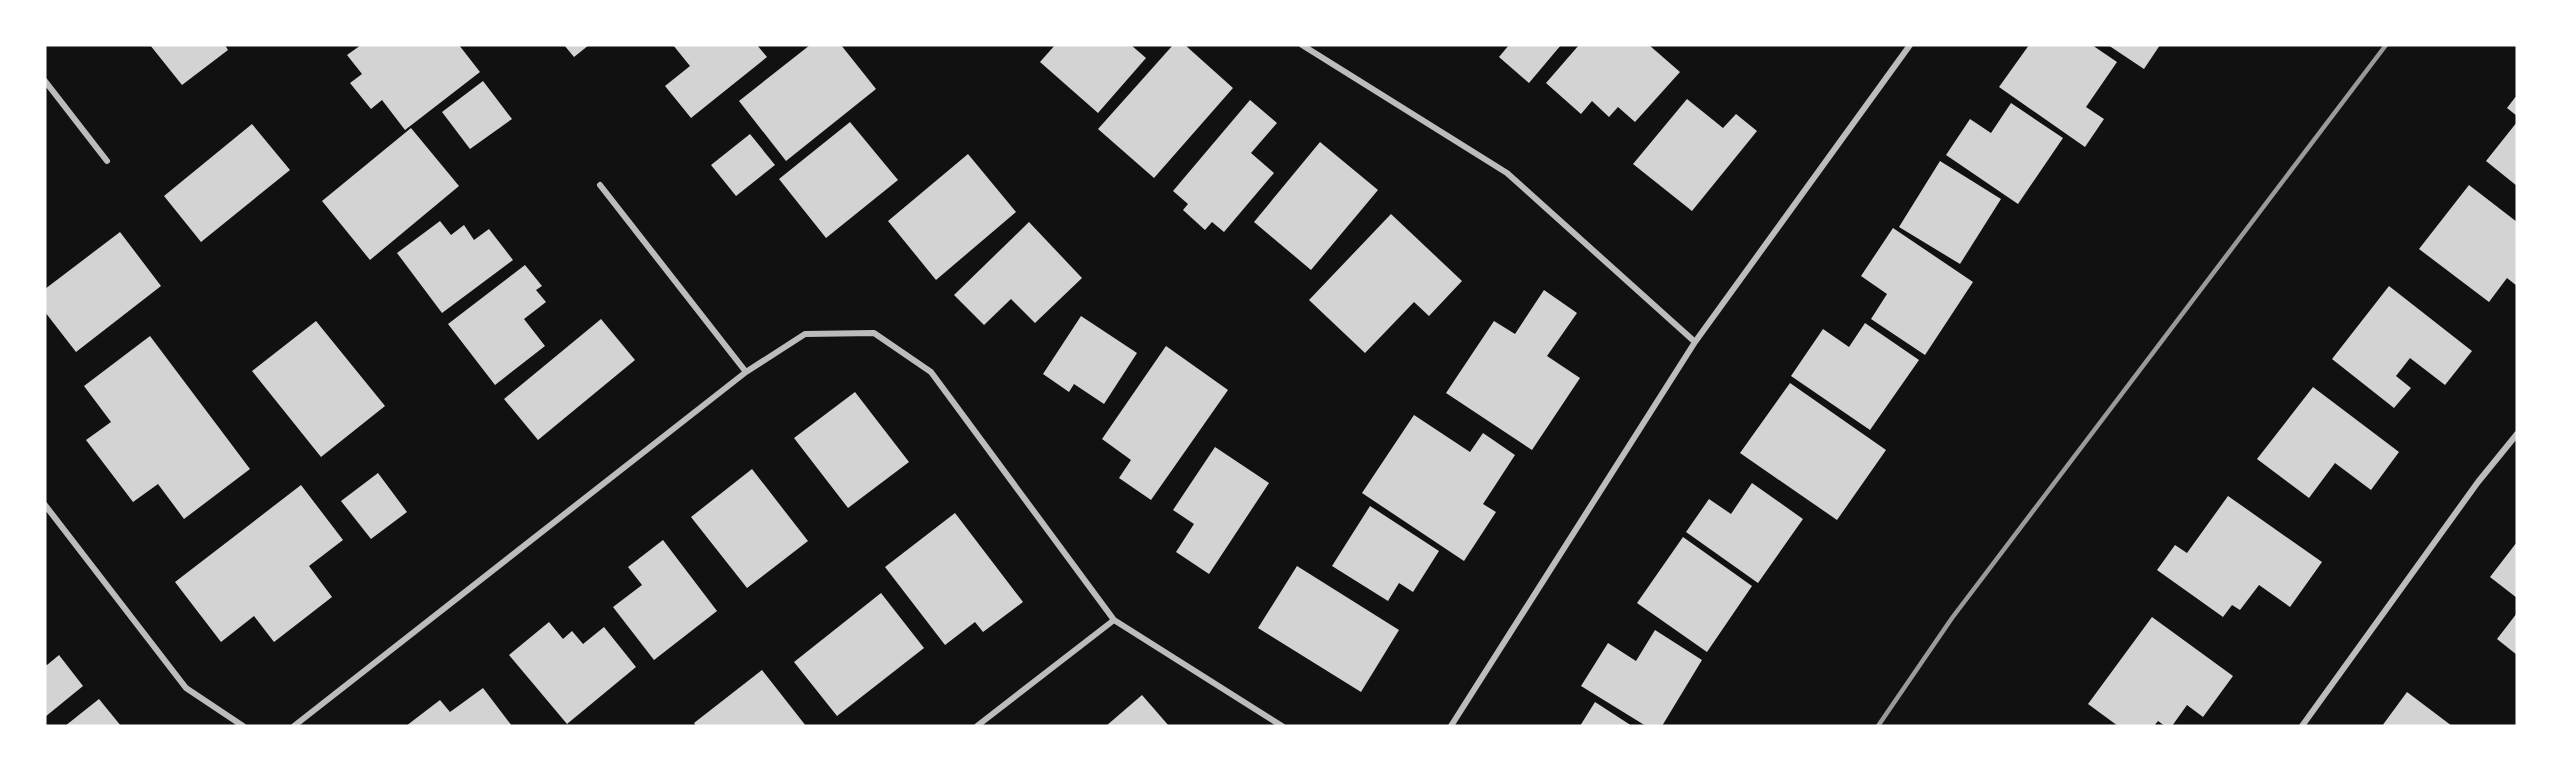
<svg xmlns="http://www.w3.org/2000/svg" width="2562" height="771" font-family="Merriweather,serif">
<rect width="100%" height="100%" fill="#111"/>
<!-- building -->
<path fill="#d3d3d3" d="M 150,45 L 225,45 L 228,50 L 182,85 Z
M 361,45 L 459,45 L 480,72 L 405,130 L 382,100 L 371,109 L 350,83 L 362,74 L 347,55 Z
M 564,45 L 589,45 L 574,57 Z
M 673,45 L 757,45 L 767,57 L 691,118 L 665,86 L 690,66 Z
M 810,45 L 841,45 L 876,89 L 786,161 L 739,101 Z
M 1055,45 L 1131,45 L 1146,58 L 1098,113 L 1040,62 Z
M 1173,45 L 1185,45 L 1233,88 L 1154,178 L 1098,129 Z
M 1509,45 L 1561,45 L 1529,83 L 1499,57 Z
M 1579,45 L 1649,45 L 1680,72 L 1635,122 L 1618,107 L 1609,117 L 1592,101 L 1581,114 L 1546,83 Z
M 2029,45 L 2092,45 L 2117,62 L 2086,107 L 2104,119 L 2085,147 L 1999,87 Z
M 2108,45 L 2160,45 L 2144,69 Z
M 483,81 L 512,119 L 470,149 L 442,112 Z
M 2517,95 L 2517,116 L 2507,108 Z
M 1687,99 L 1723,128 L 1736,114 L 1757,131 L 1692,211 L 1633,164 Z
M 1250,100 L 1277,123 L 1251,153 L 1274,173 L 1224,232 L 1212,222 L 1205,230 L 1183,210 L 1188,204 L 1173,191 Z
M 2011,103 L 2063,138 L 2018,204 L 1946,155 L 1970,119 L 1991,133 Z
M 850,122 L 898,180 L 826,238 L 779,179 Z
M 2517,122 L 2517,186 L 2486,161 Z
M 252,124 L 290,170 L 201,242 L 164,196 Z
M 411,128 L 459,186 L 370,260 L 322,201 Z
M 750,134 L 775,165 L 736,196 L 711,165 Z
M 1320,142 L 1378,190 L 1311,270 L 1254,222 Z
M 968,154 L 1016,212 L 936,280 L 888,221 Z
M 1940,161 L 2001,199 L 1960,264 L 1899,227 Z
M 2469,185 L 2517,222 L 2517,286 L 2507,278 L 2489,302 L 2419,249 Z
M 1391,214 L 1462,281 L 1429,316 L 1414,302 L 1365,353 L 1309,300 Z
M 440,221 L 451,235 L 464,225 L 474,240 L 489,229 L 513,260 L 442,313 L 397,253 Z
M 1029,222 L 1082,278 L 1035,323 L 1011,299 L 984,325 L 954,295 Z
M 1893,228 L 1973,282 L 1925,355 L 1871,319 L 1887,294 L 1861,276 Z
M 120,232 L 161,286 L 76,352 L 45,312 L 45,289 Z
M 525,265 L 542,286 L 536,290 L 546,302 L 524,319 L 545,346 L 495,385 L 448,324 Z
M 2389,286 L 2472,351 L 2445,385 L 2410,358 L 2396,376 L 2411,388 L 2394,408 L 2332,359 Z
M 1544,290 L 1577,313 L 1547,356 L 1580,378 L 1532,450 L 1446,393 L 1494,321 L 1515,334 Z
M 1081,316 L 1137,353 L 1104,404 L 1074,384 L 1069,392 L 1043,374 Z
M 601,319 L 635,360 L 538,440 L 504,399 Z
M 316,321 L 385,406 L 321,457 L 252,371 Z
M 1865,323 L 1919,360 L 1870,430 L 1791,376 L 1823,329 L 1849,347 Z
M 150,336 L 250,469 L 184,519 L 158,484 L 133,502 L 86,440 L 111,422 L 84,386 Z
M 1166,346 L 1228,390 L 1151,500 L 1119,478 L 1131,460 L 1102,439 Z
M 1790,383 L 1886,450 L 1837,520 L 1740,453 Z
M 2313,387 L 2399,452 L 2371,490 L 2335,463 L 2309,498 L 2257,459 Z
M 855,392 L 909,462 L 848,508 L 794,438 Z
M 1414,415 L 1470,452 L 1483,433 L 1515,455 L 1483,504 L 1496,512 L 1464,561 L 1362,493 Z
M 1215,447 L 1269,483 L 1209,574 L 1176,552 L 1194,524 L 1173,510 Z
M 752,469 L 808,541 L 747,588 L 691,517 Z
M 378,473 L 407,512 L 371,539 L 341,501 Z
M 1752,483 L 1803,519 L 1758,583 L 1686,532 L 1709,499 L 1731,514 Z
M 301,485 L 343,540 L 309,566 L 332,597 L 274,642 L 254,616 L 221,642 L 175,582 Z
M 2228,496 L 2322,562 L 2290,607 L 2259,585 L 2240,610 L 2232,605 L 2223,617 L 2157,570 L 2175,545 L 2187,553 Z
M 1370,506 L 1439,551 L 1413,592 L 1399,583 L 1388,601 L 1332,566 Z
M 955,513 L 1023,602 L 983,632 L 975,622 L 945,645 L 885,567 Z
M 1683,537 L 1752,586 L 1707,652 L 1637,603 Z
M 663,540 L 717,611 L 654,660 L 613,607 L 642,585 L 628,567 Z
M 2517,542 L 2517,598 L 2490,577 Z
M 1297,566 L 1399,630 L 1361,692 L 1258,628 Z
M 881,593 L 924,648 L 837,716 L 794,662 Z
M 2517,613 L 2517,655 L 2497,639 Z
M 2152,617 L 2233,676 L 2203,717 L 2187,705 L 2172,726 L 2165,726 L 2158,721 L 2154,726 L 2118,726 L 2088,704 Z
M 549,622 L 563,639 L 572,631 L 583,644 L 604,627 L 636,667 L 567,724 L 509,655 Z
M 1655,630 L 1702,660 L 1662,726 L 1646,726 L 1581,686 L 1608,643 L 1636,661 Z
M 59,655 L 83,686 L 45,717 L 45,663 L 47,665 Z
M 762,670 L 806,726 L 696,726 L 694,723 Z
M 483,688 L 512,726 L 406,726 L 440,700 L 450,712 Z
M 2407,692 L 2452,726 L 2382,726 Z
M 1142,695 L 1169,726 L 1106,726 Z
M 99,699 L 121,726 L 65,726 Z
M 1595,702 L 1632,726 L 1580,726 Z"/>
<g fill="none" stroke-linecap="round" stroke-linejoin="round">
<!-- minor -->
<path stroke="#bcbcbc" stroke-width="6" d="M 1302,45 L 1507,173 L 1695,342 L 1910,45
M 45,81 L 107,161
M 600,185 L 746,372
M 45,505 L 186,688 L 243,726
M 294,726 L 746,372 L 805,334 L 874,333 L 931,372 L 1114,620 L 1282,726
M 977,726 L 1114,620
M 1451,726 L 1695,342
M 2302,726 L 2478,482 L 2517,434"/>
<!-- rail -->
<path stroke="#9a9a9a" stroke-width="4.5" d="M 1878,726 L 1952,618 L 2386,45"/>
</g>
<!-- border -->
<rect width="2562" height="771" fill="none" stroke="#ffffff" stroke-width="93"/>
</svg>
